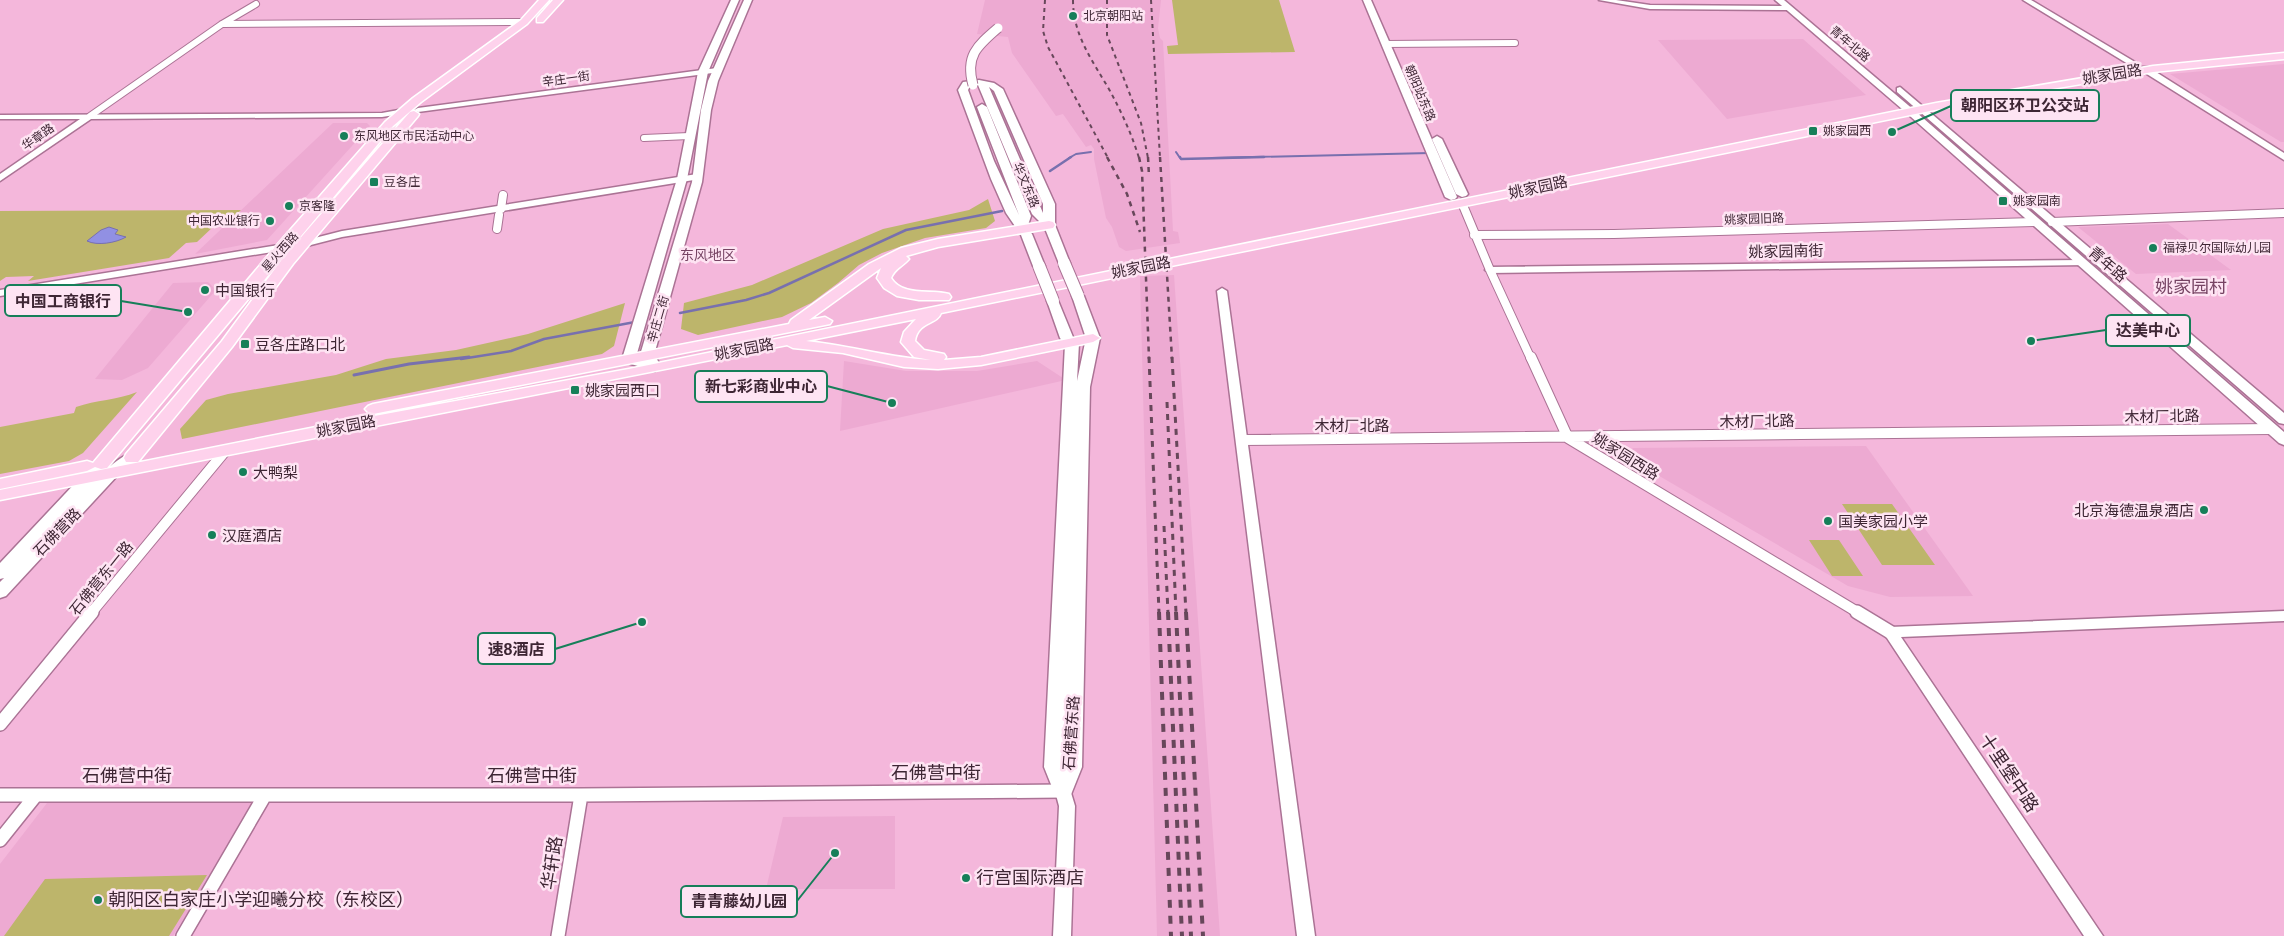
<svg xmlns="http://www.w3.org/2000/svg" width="2284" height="936" font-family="Helvetica,'Noto Sans SC',sans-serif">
<rect width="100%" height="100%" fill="#f4b7db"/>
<!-- built -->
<path fill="#edaad2" d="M 985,0 L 1161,0 L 1158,28 L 1160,38 L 1163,41 L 1173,231 L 1178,232 L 1180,243 L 1126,251 L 1119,247 L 1112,227 L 1106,218 L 1094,159 L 1094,149 L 1091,145 L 1086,147 L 1063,114 L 1056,116 L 1012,53 L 1008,37 L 977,34 Z
M 1803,39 L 1866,95 L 1727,119 L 1658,40 Z
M 2284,64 L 2284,142 L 2281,142 L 2170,74 Z
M 333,123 L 367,123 L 370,126 L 267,240 L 195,254 Z
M 2168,224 L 2231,270 L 2136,274 L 2078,227 Z
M 1174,275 L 1220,936 L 1157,936 L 1140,276 Z
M 208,282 L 216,290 L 148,368 L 122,380 L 95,379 L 173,283 Z
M 844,361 L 906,371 L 977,371 L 1037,361 L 1066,380 L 840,431 Z
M 1866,446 L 1973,596 L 1890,597 L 1848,586 L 1625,456 L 1633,448 Z
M 257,800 L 173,936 L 0,936 L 0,864 L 47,803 Z
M 895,816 L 895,889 L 766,889 L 783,817 Z"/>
<!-- green -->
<path fill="#bdb56b" d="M 1172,0 L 1279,0 L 1295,52 L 1168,54 L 1167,46 L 1178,45 Z
M 988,199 L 995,221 L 986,228 L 925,238 L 882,253 L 859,265 L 838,283 L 811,303 L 782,317 L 698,335 L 681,329 L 684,303 L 752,285 L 883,229 L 969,210 Z
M 241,210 L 225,225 L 214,226 L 197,242 L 186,243 L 169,258 L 28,281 L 34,276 L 6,277 L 0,281 L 0,211 Z
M 625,303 L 614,346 L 602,354 L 182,439 L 180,429 L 206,400 L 228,394 L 336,375 L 386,359 L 456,350 L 528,334 Z
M 137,392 L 83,453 L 69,461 L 0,474 L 0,427 L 74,413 L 76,407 C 96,400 117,400 137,392 Z
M 1842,504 L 1892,504 L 1935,565 L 1882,565 Z
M 1809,540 L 1839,540 L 1863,576 L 1832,576 Z
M 207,875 L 169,936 L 4,936 L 45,879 Z"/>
<!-- water -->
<path fill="#9190e3" stroke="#7870ae" d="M 109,227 L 118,230 L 115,234 L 126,237 C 116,243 97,246 87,241 L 101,230 Z"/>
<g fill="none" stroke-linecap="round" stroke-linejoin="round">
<!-- stream-far2 -->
<path stroke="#7870ae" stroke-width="2" d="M 1176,152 L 1180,158
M 1069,158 L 1076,154 L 1091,152
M 1212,158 L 1430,153"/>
<!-- stream-far1 -->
<path stroke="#7870ae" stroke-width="2.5" d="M 1180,157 L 1181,159 L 1264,157
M 1050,171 L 1071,157
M 680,313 L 746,300 L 769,293 L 906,230 L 1002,211
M 461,359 L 511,351 L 544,339 L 635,322"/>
<!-- stream -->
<path stroke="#7870ae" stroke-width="3" d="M 354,375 L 409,364 L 469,357"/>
<defs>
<path id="minor-far3" d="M 222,24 L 524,22
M 1385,44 L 1515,43
M 90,116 L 222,24 L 256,4
M 644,138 L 689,136"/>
<path id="minor-far2" d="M 1462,203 L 1490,270 L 1531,359
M 501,209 L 503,195
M 2052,222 L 2284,213
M 497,229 L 499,215
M 1474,235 L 1614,234 L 2035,222"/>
<path id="minor-far1" d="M 1531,357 L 1568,438 L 1859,613
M 1242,440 L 2272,429
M 91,613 L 226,450"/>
<path id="minor" d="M 1857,612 L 1890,632
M 0,724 L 92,612
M 0,795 L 581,795 L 1063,791
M 0,840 L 36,795
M 183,936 L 265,795
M 558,936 L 581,795"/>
<path id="tertiary" d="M 1599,0 L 1616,0 L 1650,5 L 1788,6 L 1792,8 L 1788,10 L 1650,9 Z
M 2023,0 L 2031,0 L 2140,65 L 2133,67 Z
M 2142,67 L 2148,67 L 2284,153 L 2284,160 L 2142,71 Z
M 717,68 L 721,70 L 720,72 L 418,112 L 414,110 L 418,108 Z
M 404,109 L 407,109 L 407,113 L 382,117 L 91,119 L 0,181 L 0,174 L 80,119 L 0,119 L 0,115 L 382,113 Z
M 697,174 L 702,177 L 700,179 L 342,237 L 303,247 L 0,296 L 0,290 L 303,241 L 342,231 Z
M 2082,260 L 2086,261 L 2086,265 L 1490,273 L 1485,270 L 1490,267 Z
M 1222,288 L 1227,291 L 1315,936 L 1297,936 L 1217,291 Z
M 2284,611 L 2284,621 L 1901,637 L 2103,936 L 2084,936 L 1883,632 L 1885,628 L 1890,627 Z
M 1063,784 L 1069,786 L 1075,806 L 1071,936 L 1053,936 L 1059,806 L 1055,791 L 1057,786 Z"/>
<path id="secondary" d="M 731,0 L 739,0 L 708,72 L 687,179 L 636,357 L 643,359 L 640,355 L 692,182 L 701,110 L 708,81 L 744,0 L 752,0 L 718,81 L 711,110 L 702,182 L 654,355 L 662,367 L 655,371 L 624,362 L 622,359 L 677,179 L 698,72 Z
M 1363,0 L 1371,0 L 1457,197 L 1455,199 L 1451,200 L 1445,197 Z
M 1775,0 L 1784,0 L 1908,105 L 2284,432 L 2284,445 L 2279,443 L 1902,109 Z
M 979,80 L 994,83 L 1003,89 L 1055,204 L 1055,225 L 1070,263 L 1068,266 L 1060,266 L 1044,226 L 1032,214 L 978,85 L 970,86 L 968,90 L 994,161 L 1019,215 L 977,107 L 982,104 L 987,107 L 1031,216 L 1027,228 L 1032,234 L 1045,266 L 1043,269 L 1035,269 L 1033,266 L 1021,235 L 1006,213 L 991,179 L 958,90 L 963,82 ZM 989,87 L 994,91 L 1043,204 L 1043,213 Z
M 1900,87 L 2284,413 L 2284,424 L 2279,423 L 1897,92 L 1897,88 Z
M 1437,136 L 1442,139 L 1468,194 L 1466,196 L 1462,197 L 1456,194 L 1432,139 Z
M 1078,292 L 1084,296 L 1100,338 L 1090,387 L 1082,767 L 1070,797 L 1063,799 L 1056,797 L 1044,767 L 1065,344 L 1060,338 L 1047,301 L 1053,297 L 1057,298 L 1073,337 L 1079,343 L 1077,381 L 1086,338 L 1072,296 Z
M 132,453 L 137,455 L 139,458 L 118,475 L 6,596 L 0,598 L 0,582 L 4,578 L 0,579 L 0,563 L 96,461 L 106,461 L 108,464 L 96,480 C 106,470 118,457 132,453 Z"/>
<path id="primary" d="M 539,0 L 549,0 L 527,24 L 421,102 L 393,126 L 107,468 L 101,469 L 95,467 L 87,471 L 0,489 L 0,479 L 87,461 L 93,463 L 277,245 L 385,122 L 413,98 L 521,20 Z
M 553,0 L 563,0 L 543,22 L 537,22 L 537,18 Z
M 2284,53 L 2284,59 L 2153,72 L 1979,101 L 941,313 C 937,325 918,321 915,341 L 924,350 L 944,354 L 946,357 L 944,360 L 981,357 L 1093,334 L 1100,338 L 1093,342 L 981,365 L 938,369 L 904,367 L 843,353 L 793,348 L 787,345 L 0,500 L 0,490 L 331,424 L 634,368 L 1936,103 L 2153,66 ZM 916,319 L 904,332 L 901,342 L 914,357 L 931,360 C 889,358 849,345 806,341 Z
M 414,111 L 419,114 L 418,116 L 293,264 L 232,347 L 138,462 L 126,462 L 124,458 L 126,454 L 222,341 L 283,258 L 410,112 Z
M 1049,221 L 1053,222 L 1055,225 L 1053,228 L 938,247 L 906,256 L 909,259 C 902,267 895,268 891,278 C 903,297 930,289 949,294 L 951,297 L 949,300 L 919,300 L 897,296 L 884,288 L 877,278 L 881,268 L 809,320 L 825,317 L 832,321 L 830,324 L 373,414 L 368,412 L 365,409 L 368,406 L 373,404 L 789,324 L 791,320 L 869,264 L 901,248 L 938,239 Z"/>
</defs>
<!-- minor-far3 casing -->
<use href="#minor-far3" stroke="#ab7395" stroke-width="8"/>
<!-- minor-far2 casing -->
<use href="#minor-far2" stroke="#ab7395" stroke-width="10"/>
<!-- minor-far1 casing -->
<use href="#minor-far1" stroke="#ab7395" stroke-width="12"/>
<!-- minor casing -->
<use href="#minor" stroke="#ab7395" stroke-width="16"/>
<!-- tertiary casing -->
<use href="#tertiary" stroke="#ab7395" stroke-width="3"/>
<!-- secondary casing -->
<use href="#secondary" stroke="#ab7395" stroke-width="3"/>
<!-- primary casing -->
<use href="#primary" stroke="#fff" stroke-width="3"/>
<!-- minor-far3 -->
<use href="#minor-far3" stroke="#fff" stroke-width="6"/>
<!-- minor-far2 -->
<use href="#minor-far2" stroke="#fff" stroke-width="8"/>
<!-- minor-far1 -->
<use href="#minor-far1" stroke="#fff" stroke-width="10"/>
<!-- minor -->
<use href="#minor" stroke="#fff" stroke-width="13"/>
<!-- tertiary -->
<use href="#tertiary" fill="#fff" fill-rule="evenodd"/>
<!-- secondary -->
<use href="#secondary" fill="#fff" fill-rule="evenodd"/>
<!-- primary -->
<use href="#primary" fill="#fed2ec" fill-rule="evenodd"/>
<!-- rail-far3 -->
<path stroke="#67475a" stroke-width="2" stroke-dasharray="4 4" stroke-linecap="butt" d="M 1045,0 L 1043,31 L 1048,47 L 1108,158
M 1073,0 C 1073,36 1093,61 1110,91 C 1122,113 1132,135 1139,158
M 1107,0 L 1107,35 L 1141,123 L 1148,158
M 1151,0 L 1160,158"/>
<!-- rail-far2 -->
<path stroke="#67475a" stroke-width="2.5" stroke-dasharray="5 5" stroke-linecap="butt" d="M 1107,157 L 1127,194 L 1140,232
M 1139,157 L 1142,171 L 1149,359
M 1148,157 L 1149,177
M 1160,157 L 1172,359"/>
<!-- rail-far1 -->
<path stroke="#67475a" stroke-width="3" stroke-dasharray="6 6" stroke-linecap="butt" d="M 1149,357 L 1159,613
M 1172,357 L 1186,613
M 1167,402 L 1176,613
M 1164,526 L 1168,613"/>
<!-- rail -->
<path stroke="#67475a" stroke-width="4" stroke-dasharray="8 8" stroke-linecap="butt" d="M 1159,612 L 1171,936
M 1168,612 L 1182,936
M 1176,612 L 1191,936
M 1186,612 L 1203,936"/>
<defs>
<path id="secondary-bridge-far1" d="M 973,85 C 965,56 977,46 998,28"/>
<path id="secondary-bridge" d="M 1064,263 L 1078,296
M 1039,266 L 1053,301"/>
</defs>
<!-- secondary-bridge-far1 casing -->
<use href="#secondary-bridge-far1" stroke="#ab7395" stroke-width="11" stroke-linecap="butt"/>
<!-- secondary-bridge casing -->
<use href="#secondary-bridge" stroke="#ab7395" stroke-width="14" stroke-linecap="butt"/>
<!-- secondary-bridge-far1 -->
<use href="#secondary-bridge-far1" stroke="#fff" stroke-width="9"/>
<!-- secondary-bridge -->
<use href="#secondary-bridge" stroke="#fff" stroke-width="12"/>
</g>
<!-- markers -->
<g fill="#167f59" stroke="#fee4f3" stroke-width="2">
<circle cx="1073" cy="16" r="5"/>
<rect x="1808" y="126" width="10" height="10" rx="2.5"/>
<circle cx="344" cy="136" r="5"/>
<rect x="369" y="177" width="10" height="10" rx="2.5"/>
<rect x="1998" y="196" width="10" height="10" rx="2.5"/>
<circle cx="289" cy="206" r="5"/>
<circle cx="270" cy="221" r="5"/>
<circle cx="2153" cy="248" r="5"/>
<circle cx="205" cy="290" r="5"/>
<rect x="240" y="339" width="10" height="10" rx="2.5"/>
<rect x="570" y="385" width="10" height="10" rx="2.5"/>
<circle cx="243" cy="472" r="5"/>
<circle cx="2204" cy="510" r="5"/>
<circle cx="1828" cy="521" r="5"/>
<circle cx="212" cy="535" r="5"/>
<circle cx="966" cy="878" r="5"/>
<circle cx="98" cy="900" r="5"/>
</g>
<g text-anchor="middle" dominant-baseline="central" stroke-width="5" stroke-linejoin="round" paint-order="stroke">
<!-- far-poi labels -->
<g font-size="12" fill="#3e2634" stroke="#fee4f3" text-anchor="start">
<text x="1083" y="16">北京朝阳站</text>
<text x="1823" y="131">姚家园西</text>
<text x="354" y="136">东风地区市民活动中心</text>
<text x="384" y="182">豆各庄</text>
<text x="2013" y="201">姚家园南</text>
<text x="299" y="206">京客隆</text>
<text x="260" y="221" text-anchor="end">中国农业银行</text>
<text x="2163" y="248">福禄贝尔国际幼儿园</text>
</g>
<!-- far-street labels -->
<g font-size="12" fill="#3e2634" stroke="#fee4f3">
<text transform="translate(1850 44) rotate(40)">青年北路</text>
<text transform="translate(566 79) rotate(-8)">辛庄一街</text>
<text transform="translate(1420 93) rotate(67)">朝阳站东路</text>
<text transform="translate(38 137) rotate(-35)">华章路</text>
<text transform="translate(1026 185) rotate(67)">华文东路</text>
<text transform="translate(1754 219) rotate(-2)">姚家园旧路</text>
<text transform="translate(280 252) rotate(-49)">星火西路</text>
<text transform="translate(658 319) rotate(-74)">辛庄二街</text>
</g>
<!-- far-neighbourhood labels -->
<g font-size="14" fill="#774464" stroke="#fee4f3">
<text x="708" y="255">东风地区</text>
</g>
<!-- street labels -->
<g font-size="15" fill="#3e2634" stroke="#fee4f3">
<text transform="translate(2112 74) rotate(-9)">姚家园路</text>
<text transform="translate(1538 187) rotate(-12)">姚家园路</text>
<text transform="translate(1786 251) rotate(-1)">姚家园南街</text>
<text transform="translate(2108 264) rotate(41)">青年路</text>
<text transform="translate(1141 267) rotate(-11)">姚家园路</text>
<text transform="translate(744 349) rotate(-11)">姚家园路</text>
<text transform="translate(2162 416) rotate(-1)">木材厂北路</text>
<text transform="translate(1757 421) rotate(-1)">木材厂北路</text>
<text x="1352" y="425">木材厂北路</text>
<text transform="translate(346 426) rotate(-11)">姚家园路</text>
<text transform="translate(1626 456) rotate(32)">姚家园西路</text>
<text transform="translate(57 532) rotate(-46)">石佛营路</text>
<text transform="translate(101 578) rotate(-51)">石佛营东一路</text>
<text transform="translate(1071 733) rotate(-86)">石佛营东路</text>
</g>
<!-- poi labels -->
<g font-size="15" fill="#3e2634" stroke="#fee4f3" text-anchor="start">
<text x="215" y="290">中国银行</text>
<text x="255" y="344">豆各庄路口北</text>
<text x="585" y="390">姚家园西口</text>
<text x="253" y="472">大鸭梨</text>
<text x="2194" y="510" text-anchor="end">北京海德温泉酒店</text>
<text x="1838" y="521">国美家园小学</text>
<text x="222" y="535">汉庭酒店</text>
</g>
<!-- quarter labels -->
<g font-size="18" fill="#774464" stroke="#fee4f3">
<text x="2191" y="287">姚家园村</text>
</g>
<!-- near-street labels -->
<g font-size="18" fill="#3e2634" stroke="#fee4f3">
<text x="936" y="773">石佛营中街</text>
<text transform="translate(2009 773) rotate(56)">十里堡中路</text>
<text x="127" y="776">石佛营中街</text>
<text x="532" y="776">石佛营中街</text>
<text transform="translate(552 863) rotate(-81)">华轩路</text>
</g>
<!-- near-poi labels -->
<g font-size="18" fill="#3e2634" stroke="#fee4f3" text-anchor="start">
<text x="976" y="878">行宫国际酒店</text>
<text x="108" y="900">朝阳区白家庄小学迎曦分校（东校区）</text>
</g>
</g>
<!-- callouts -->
<path fill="none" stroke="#167f59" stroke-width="2" d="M1892 132L1951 106M188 312L121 301M2031 341L2106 330M892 403L827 386M642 622L555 649M835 853L797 901"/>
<g fill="#167f59" stroke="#fee4f3" stroke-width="2">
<circle cx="1892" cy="132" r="5"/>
<circle cx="188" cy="312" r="5"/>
<circle cx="2031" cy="341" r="5"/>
<circle cx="892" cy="403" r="5"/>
<circle cx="642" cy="622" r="5"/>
<circle cx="835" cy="853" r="5"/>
</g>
<g fill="#fee4f3" stroke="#167f59" stroke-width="2">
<rect x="1951" y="90" width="148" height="31" rx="5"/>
<rect x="5" y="285" width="116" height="31" rx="5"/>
<rect x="2106" y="315" width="84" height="31" rx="5"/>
<rect x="695" y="371" width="132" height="31" rx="5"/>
<rect x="478" y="633" width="77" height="31" rx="5"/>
<rect x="681" y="886" width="116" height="31" rx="5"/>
</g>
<g font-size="16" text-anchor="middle" font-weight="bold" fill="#3e2634">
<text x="2025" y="111">朝阳区环卫公交站</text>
<text x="63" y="307">中国工商银行</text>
<text x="2148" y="336">达美中心</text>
<text x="761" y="392">新七彩商业中心</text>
<text x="516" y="655">速8酒店</text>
<text x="739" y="907">青青藤幼儿园</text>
</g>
</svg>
